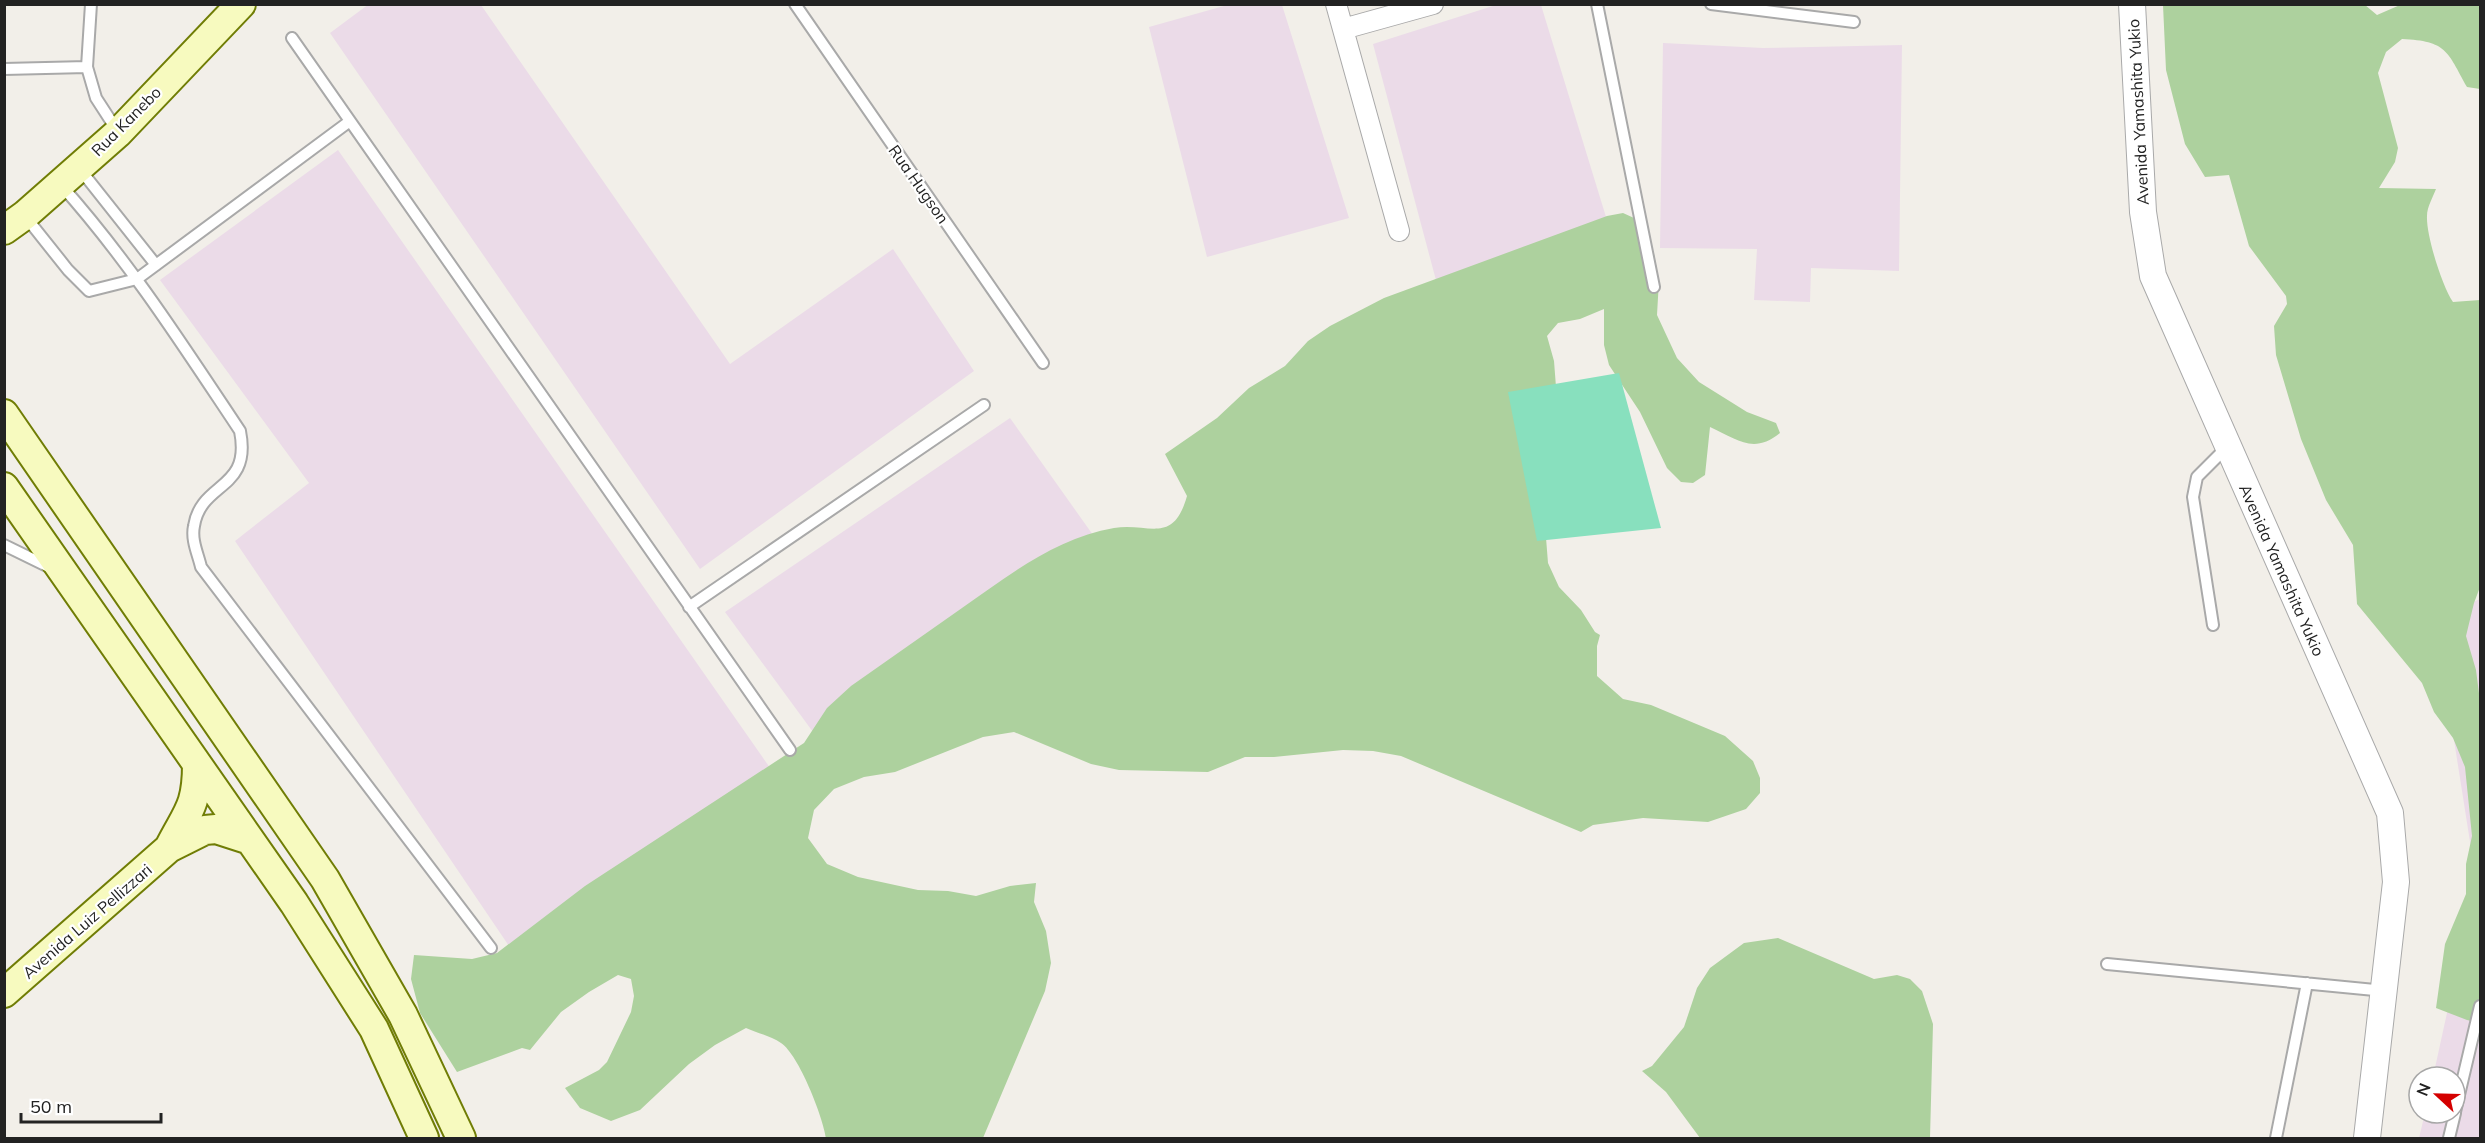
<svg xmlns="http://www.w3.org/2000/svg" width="2485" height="1143" font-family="Mulish,sans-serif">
<rect width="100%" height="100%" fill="#f2efe9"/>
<!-- industrial -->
<path fill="#ebdbe8" d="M 369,4 L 481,5 L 730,364 L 893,249 L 974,371 L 700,569 L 330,33 Z
M 1231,4 L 1282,5 L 1349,218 L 1207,257 L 1149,27 Z
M 1496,5 L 1541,5 L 1610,230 L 1437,284 L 1373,44 Z
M 1663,43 L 1763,48 L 1902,45 L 1899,271 L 1811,268 L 1810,302 L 1754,300 L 1757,249 L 1660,248 Z
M 338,150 L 775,775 L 513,952 L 235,541 L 309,483 L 160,280 Z
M 1010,418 L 1093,535 L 813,732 L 725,612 Z
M 2480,599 L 2480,1138 L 2419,1138 L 2425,1113 L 2455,1113 L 2455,1077 L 2433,1077 L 2476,880 L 2435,619 Z"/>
<!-- forest -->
<path fill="#add19e" d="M 2163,5 L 2365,5 L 2377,15 L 2400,5 L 2480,5 L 2480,89 L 2467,87 C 2447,51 2447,41 2402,39 L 2386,52 L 2378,73 L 2398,148 L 2395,162 L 2379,188 L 2436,189 C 2433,197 2427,207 2427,216 C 2426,235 2442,286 2453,302 L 2480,300 L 2480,587 L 2474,603 L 2466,636 L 2476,670 L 2480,701 L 2480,1023 L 2467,1020 L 2436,1008 L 2445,944 L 2466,894 L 2466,864 L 2472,836 L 2465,767 L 2453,738 L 2434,712 L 2422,683 L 2357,604 L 2353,545 L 2326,500 L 2301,439 L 2276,355 L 2274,326 L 2287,304 L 2286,296 L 2249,246 L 2229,175 L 2205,177 L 2185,144 L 2166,70 Z
M 1623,213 L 1634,218 L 1654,254 L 1659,280 L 1657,315 L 1677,358 L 1699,382 L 1747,412 L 1776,423 L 1780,433 C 1753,455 1737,439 1710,427 L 1705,475 L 1693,483 L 1681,482 L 1667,468 L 1640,412 L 1609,365 L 1604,345 L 1604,309 L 1580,319 L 1558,323 L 1547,336 L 1554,361 L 1556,387 L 1542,487 L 1548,563 L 1559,587 L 1581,610 L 1595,632 L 1600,635 L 1597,646 L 1597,676 L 1623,699 L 1651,705 L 1725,736 L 1753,761 L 1760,778 L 1760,793 L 1746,809 L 1708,822 L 1643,818 L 1593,825 L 1581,832 L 1401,756 L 1373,751 L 1343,750 L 1274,757 L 1245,757 L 1208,772 L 1119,770 L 1091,764 L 1014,732 L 983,737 L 895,772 L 864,777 L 834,789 L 814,810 L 808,838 L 827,864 L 858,877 L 918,890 L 948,891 L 976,896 L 1010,886 L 1036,883 L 1034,902 L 1046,931 L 1051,963 L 1045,991 L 983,1138 L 826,1138 C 823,1117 799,1055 781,1043 C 771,1036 757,1033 746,1028 L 715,1045 L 689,1064 L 640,1110 L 611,1121 L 580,1108 L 565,1088 L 599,1070 L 607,1062 L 631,1012 L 634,996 L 631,979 L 618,975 L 589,992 L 561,1012 L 530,1050 L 522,1048 L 457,1072 L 420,1013 L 411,979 L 414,955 L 472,959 L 497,953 L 585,886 L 804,743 L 827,708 L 851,686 C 888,660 925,634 962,608 C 1009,575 1056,538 1114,528 C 1148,522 1173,546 1187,496 L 1165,454 L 1217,418 L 1249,388 L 1285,366 L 1308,341 L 1330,326 L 1384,298 L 1607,216 Z
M 1778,938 L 1874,979 L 1897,975 L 1910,979 L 1922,991 L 1933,1024 L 1930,1138 L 1700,1138 L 1666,1092 L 1642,1071 L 1652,1066 L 1684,1027 L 1697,988 L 1710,968 L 1744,943 Z"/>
<!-- pitch -->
<path fill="#88e0be" d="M 1619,373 L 1661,528 L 1537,541 L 1508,392 Z"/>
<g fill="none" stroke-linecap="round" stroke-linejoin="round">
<defs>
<path id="service" d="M 91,4 L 87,67 L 96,98 L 118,132
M 795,4 L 1043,363
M 1597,4 L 1654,287
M 1711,4 L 1854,22
M 292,38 L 350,121
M 4,69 L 87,67
M 79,168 L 156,265
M 61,185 C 129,261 184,347 240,431 C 252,491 201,481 194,526 C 191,540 198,554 201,567 L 491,948
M 25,216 L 68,270 L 89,291 L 137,279 L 350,121 L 790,750
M 4,545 L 51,568
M 689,607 L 984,405
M 2213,625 L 2193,497 L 2197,477 L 2227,447
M 2107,964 L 2385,991
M 2455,1112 L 2480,1006
M 2276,1138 L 2307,983
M 2449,1138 L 2455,1113"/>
<path id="minor" d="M 1336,4 L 1399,231
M 1343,29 L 1433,4"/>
<path id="tertiary" d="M 2132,4 L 2143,212 L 2153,276 L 2390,813 L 2396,882 L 2367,1138"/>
<path id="secondary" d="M 4,230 L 25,215 L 118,133 L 241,4
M 4,414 L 325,879 L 403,1015 L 461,1138
M 4,487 L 294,903 L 374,1029 L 424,1138
M 169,848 C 187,812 197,808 197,764
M 4,993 L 169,848 L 205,830 L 216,829 L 250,840"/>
</defs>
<!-- service casing -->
<use href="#service" stroke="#a9a9a9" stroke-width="14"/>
<!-- minor casing -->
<use href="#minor" stroke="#a9a9a9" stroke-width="22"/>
<!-- tertiary casing -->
<use href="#tertiary" stroke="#a9a9a9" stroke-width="28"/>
<!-- secondary casing -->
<use href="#secondary" stroke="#707d05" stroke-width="32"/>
<!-- service -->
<use href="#service" stroke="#fff" stroke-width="10"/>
<!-- minor -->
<use href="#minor" stroke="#fff" stroke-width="20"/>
<!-- tertiary -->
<use href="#tertiary" stroke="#fff" stroke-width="26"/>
<!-- secondary -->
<use href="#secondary" stroke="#f7fabf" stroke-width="28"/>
</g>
<g text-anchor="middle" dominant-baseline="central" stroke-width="4.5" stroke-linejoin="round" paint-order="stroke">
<!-- street labels -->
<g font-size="16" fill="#222" stroke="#fff">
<text transform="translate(2138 112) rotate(-93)">Avenida Yamashita Yukio</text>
<text transform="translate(126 121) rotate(-45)">Rua Kanebo</text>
<text transform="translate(919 184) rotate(55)">Rua Hugson</text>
<text transform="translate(2282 570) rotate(66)">Avenida Yamashita Yukio</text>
<text transform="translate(87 921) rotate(-41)">Avenida Luiz Pellizzari</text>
</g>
</g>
<!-- border -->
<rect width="2485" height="1143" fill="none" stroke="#222222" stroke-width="12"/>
<!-- north arrow -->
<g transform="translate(2437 1095) rotate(292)"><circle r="28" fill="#ffffff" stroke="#a7a7a7" stroke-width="1.5"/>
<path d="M0-4.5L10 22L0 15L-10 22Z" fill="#d40000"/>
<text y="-9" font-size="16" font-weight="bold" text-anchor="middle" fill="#222222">N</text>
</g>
<!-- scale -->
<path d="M21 1113v9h140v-9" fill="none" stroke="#222222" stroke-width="3"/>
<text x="30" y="1113" font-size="18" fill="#222222" stroke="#ffffff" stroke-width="4.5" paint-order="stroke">50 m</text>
</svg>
